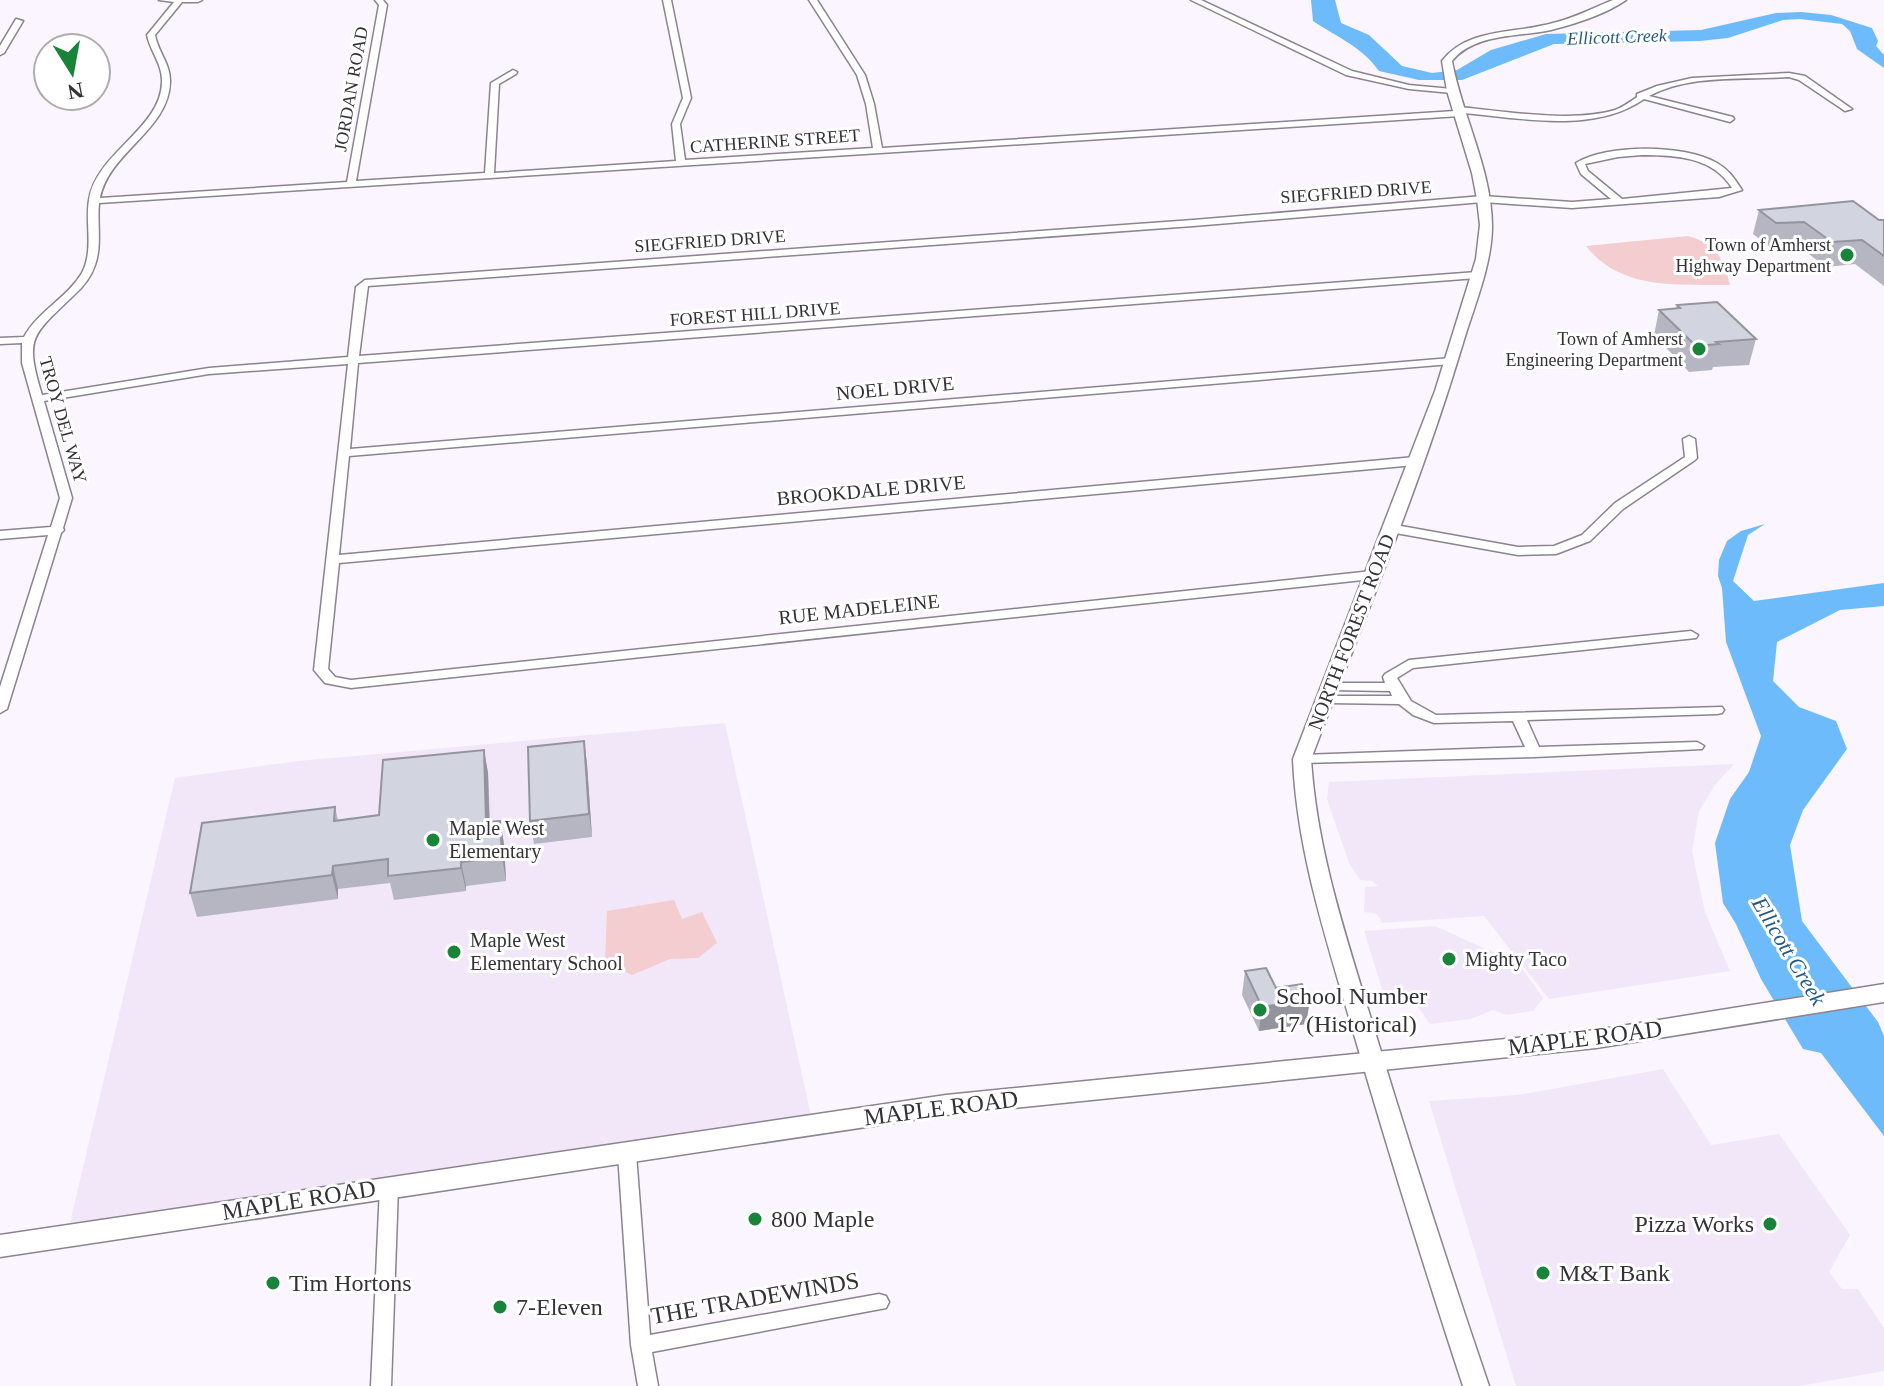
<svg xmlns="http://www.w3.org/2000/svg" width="1884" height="1386" font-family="Georgia,serif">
<rect width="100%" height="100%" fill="#faf5fe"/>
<!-- built -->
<path fill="#f1e7f9" d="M 725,723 L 813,1125 L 389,1187 L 70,1223 L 175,778 L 298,761 Z
M 1734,764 L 1715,785 L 1699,811 L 1692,851 L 1705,912 L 1730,971 L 1549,999 L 1484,916 L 1382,923 L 1377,914 L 1364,912 L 1365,887 L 1378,886 L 1372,881 L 1360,880 L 1349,863 L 1327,799 L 1329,782 Z
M 1435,926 L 1519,964 L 1543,998 L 1533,1011 L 1506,1015 L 1493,1010 L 1471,1019 L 1430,1024 L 1419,1008 L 1407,1001 L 1387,1005 L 1364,931 Z
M 1663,1069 L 1711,1145 L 1779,1134 L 1850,1235 L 1829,1272 L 1842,1289 L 1858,1289 L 1884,1328 L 1884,1371 L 1800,1386 L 1516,1386 L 1429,1101 L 1518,1095 Z"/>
<!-- green -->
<path fill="#f3cdcf" d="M 1688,236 C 1716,244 1723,257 1730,285 C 1678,284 1621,291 1586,246 Z
M 674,900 L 682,919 L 702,912 L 717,943 L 698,958 L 670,959 L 632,975 L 605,961 L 607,911 Z"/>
<!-- water -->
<path fill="#6ebbfb" d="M 1311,0 L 1335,0 L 1341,23 L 1369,35 L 1402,66 L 1432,73 L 1457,70 L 1491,50 L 1546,34 L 1701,30 L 1776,13 L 1801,12 L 1831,15 L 1872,28 L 1878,41 L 1876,46 L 1884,55 L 1884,68 L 1857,49 L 1850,31 L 1842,24 L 1800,19 L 1783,20 L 1728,38 L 1700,41 L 1554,44 L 1462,80 L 1419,80 L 1379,71 C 1362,47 1337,37 1313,21 Z
M 1765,524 L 1748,535 L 1733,581 L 1754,601 L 1884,583 L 1884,606 L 1840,610 L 1777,642 L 1773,681 L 1799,707 L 1836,721 L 1847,749 L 1803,810 L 1790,845 L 1802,921 L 1878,1022 L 1884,1036 L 1884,1136 L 1821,1053 L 1803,1049 L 1761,979 L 1736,924 L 1723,903 L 1715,843 L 1730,799 L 1749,772 L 1761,736 L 1726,642 L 1722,588 L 1718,576 L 1719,560 L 1727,541 L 1741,531 Z"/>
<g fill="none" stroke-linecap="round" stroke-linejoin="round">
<defs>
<path id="minor" d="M 159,0 L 202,0 L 198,2 L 182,2 L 155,35 C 158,52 171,65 170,82 C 169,130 109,152 100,198 L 347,182 L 379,5 L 375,0 L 383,0 L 387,5 L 356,181 L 485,173 L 491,83 L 513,70 L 517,72 L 516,74 L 499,84 L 494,173 L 676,161 L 672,124 L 683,98 L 663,0 L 671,0 L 691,98 L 680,124 L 685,160 L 873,148 L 866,104 L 857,75 L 809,0 L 817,0 L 865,75 L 874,104 L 882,148 L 1455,111 L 1459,107 C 1503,111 1573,123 1615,110 C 1623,107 1630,102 1637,97 L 1637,94 L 1657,86 L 1692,78 L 1789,73 L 1805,76 L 1852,109 L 1845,111 L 1799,80 L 1789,77 C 1745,80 1690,74 1649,96 L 1733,117 L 1734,119 L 1730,122 L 1644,99 C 1594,134 1521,118 1464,113 L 1460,116 L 99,203 C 97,223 102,246 95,265 C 91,277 83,287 74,295 C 32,336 24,336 42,395 L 209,368 L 348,357 L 356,287 L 365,280 L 1193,220 L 1483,196 L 1572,202 L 1611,199 L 1581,174 L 1576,163 C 1607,144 1684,144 1717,163 C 1729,170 1734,178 1742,190 L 1719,197 L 1572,208 L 1483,202 L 1193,226 L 368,286 L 359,356 L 1477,272 L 1482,275 L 1477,278 L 358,363 L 350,449 L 1451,358 L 1456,361 L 1451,364 L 349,456 L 339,555 L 1415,457 L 1421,461 L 1415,465 L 339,563 L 328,669 L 335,677 L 351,680 L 1372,571 L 1378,575 L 1372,579 L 351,688 L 325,683 L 314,670 L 348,364 L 209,374 L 44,401 L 72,498 L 63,528 L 64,530 L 61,533 L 7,709 L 0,713 L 0,687 L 48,535 L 0,539 L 0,531 L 51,527 L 60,498 L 22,363 L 22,343 L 0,344 L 0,338 L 24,337 C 38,311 67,298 82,273 C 94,250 85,223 89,200 C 96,153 161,129 162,82 C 163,65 150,51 147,35 L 174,2 ZM 1642,155 C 1676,155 1713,157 1732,188 L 1622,199 L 1588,171 L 1585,164 L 1618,157 Z
M 1191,0 L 1201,0 L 1352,71 L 1409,85 L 1452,89 L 1456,91 L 1452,93 L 1409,89 L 1346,75 Z
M 16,19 L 23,21 L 4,53 L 0,55 L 0,46 Z
M 1689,436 L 1695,439 L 1697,458 L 1695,460 L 1623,509 L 1590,541 L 1556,554 L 1518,555 L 1390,532 L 1384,528 L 1390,524 L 1518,547 L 1554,546 L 1582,535 L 1615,503 L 1685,457 L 1683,439 Z
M 1691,631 L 1698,635 L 1696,638 L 1413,668 L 1397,678 L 1411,701 L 1436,715 L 1722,707 L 1724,710 L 1722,713 L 1717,714 L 1527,720 L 1539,747 L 1697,742 L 1704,746 L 1702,749 L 1535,757 L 1302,763 L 1295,759 L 1302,755 L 1525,747 L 1513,721 L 1434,723 L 1413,715 L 1399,704 L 1328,703 L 1321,699 L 1323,696 L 1392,696 L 1390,691 L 1331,690 L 1326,689 L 1324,686 L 1326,683 L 1385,683 L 1383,677 L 1385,674 L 1409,660 Z
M 627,1147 L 634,1149 L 636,1154 L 650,1335 L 879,1294 L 886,1296 L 889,1302 L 886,1308 L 652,1352 L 658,1386 L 638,1386 L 631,1345 L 618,1154 L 620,1149 Z
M 389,1180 L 396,1182 L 398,1187 L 391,1386 L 371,1386 L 380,1187 L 382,1182 Z"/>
<path id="tertiary" d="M 1613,0 L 1626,0 C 1606,14 1575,24 1551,30 C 1519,37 1474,33 1452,61 C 1462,116 1492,170 1492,226 C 1492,265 1474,306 1463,343 C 1421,484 1363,621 1311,759 C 1317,854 1348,942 1375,1032 C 1411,1150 1449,1269 1489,1386 L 1463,1386 C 1424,1268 1388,1150 1353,1031 C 1327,941 1297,853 1293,759 L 1435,391 L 1476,259 L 1480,225 L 1477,199 L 1472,173 L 1447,91 L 1442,61 C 1468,27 1516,34 1553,23 C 1574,18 1593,8 1613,0 Z"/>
<path id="secondary" d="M 1884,984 L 1884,1002 L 1596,1048 L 946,1115 L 0,1257 L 0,1235 L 946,1095 L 1596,1030 Z"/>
</defs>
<!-- minor casing -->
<use href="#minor" stroke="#8a848e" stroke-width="3"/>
<!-- tertiary casing -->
<use href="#tertiary" stroke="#8a848e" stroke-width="3"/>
<!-- secondary casing -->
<use href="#secondary" stroke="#8a848e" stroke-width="3"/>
<!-- minor -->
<use href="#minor" fill="#fff" fill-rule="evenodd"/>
<!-- tertiary -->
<use href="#tertiary" fill="#fff" fill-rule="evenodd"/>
<!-- secondary -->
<use href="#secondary" fill="#fff" fill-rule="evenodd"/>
</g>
<!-- wall -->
<path fill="#b5b6c1" d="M 1759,210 L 1884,220 L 1884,286 L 1855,264 L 1826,267 L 1798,246 L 1770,247 L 1753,234 Z
M 1677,305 L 1756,339 L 1749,365 L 1713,367 L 1712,370 L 1689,372 L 1654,335 L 1659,310 L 1676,309 Z
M 584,741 L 587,764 L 592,837 L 534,844 L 530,821 Z
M 484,750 L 488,773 L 490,822 L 500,821 L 504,844 L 506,881 L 466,886 L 466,891 L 394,900 L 390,883 L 338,889 L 338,899 L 197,917 L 190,893 L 335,807 L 338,820 L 379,815 Z
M 1245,971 L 1276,988 L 1310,999 L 1306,1024 L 1259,1031 L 1242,995 Z"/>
<!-- shaded-wall -->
<path fill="#93949d" d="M 584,741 L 587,764 L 592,837 L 589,814 Z
M 484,750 L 488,773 L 490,846 L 486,822 Z
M 500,821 L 504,844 L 506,881 L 502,857 Z
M 461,862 L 466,886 L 466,891 L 461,868 Z
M 333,866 L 338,889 L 338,899 L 332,875 Z
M 1310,999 L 1306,1024 L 1259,1031 L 1262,1007 Z"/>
<!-- building -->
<path fill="#d2d4e0" stroke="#93949d" stroke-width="2" d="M 1853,201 L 1879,220 L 1884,220 L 1884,256 L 1862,240 L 1832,242 L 1804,222 L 1776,223 L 1759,210 Z
M 1717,302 L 1756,339 L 1716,342 L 1719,344 L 1696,346 L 1659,310 L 1680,308 L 1677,305 Z
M 584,741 L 589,814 L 530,821 L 528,747 Z
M 484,750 L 486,822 L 500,821 L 502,857 L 461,862 L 461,868 L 388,876 L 388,859 L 333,866 L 332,875 L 190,893 L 202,823 L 335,807 L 334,821 L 379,815 L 383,760 Z
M 1266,968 L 1276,988 L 1302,984 L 1310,999 L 1262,1007 L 1245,971 Z"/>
<!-- markers -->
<g fill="#17843a" stroke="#fff" stroke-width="3">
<circle cx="1847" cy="255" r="8"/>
<circle cx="1699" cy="349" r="8"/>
<circle cx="433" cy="840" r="8"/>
<circle cx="454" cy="952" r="8"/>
<circle cx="1449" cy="959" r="8"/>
<circle cx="1260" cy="1010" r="8"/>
<circle cx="755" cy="1219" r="8"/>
<circle cx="1770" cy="1224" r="8"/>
<circle cx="1543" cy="1273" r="8"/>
<circle cx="273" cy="1283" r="8"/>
<circle cx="500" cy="1307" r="8"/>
</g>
<g text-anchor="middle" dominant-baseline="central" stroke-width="6" stroke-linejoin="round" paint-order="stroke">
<!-- far-water labels -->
<g font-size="18" font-style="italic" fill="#235984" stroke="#fff">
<text transform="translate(1617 37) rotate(-2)">Ellicott Creek</text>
</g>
<!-- far-street labels -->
<g font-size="18" fill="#353237" stroke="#fff">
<text transform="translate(351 89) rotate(-80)">JORDAN ROAD</text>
<text transform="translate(775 141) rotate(-4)">CATHERINE STREET</text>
<text transform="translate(1356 192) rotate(-4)">SIEGFRIED DRIVE</text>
<text transform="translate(710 241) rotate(-4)">SIEGFRIED DRIVE</text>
<text transform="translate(755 314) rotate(-4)">FOREST HILL DRIVE</text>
<text transform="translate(63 420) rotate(74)">TROY DEL WAY</text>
</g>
<!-- far-poi labels -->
<g font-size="18" fill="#353237" stroke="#fff" text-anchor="end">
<text x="1831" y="245">Town of Amherst<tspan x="1831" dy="21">Highway Department</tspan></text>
<text x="1683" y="339">Town of Amherst<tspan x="1683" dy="21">Engineering Department</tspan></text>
</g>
<!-- street labels -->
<g font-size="20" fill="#353237" stroke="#fff">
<text transform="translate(895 388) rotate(-5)">NOEL DRIVE</text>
<text transform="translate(871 490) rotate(-5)">BROOKDALE DRIVE</text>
<text transform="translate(859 609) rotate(-6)">RUE MADELEINE</text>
<text transform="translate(1351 632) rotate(-69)">NORTH FOREST ROAD</text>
</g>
<!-- poi labels -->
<g font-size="20" fill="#353237" stroke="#fff" text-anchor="start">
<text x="449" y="828">Maple West<tspan x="449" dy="23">Elementary</tspan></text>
<text x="470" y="940">Maple West<tspan x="470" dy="23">Elementary School</tspan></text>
<text x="1465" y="959">Mighty Taco</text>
</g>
<!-- water labels -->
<g font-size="22" font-style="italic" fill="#235984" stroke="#fff">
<text transform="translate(1789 951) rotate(59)">Ellicott Creek</text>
</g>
<!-- near-poi labels -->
<g font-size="24" fill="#353237" stroke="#fff" text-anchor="start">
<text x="1276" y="996">School Number<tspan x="1276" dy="28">17 (Historical)</tspan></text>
<text x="771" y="1219">800 Maple</text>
<text x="1754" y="1224" text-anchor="end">Pizza Works</text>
<text x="1559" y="1273">M&amp;T Bank</text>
<text x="289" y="1283">Tim Hortons</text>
<text x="516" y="1307">7-Eleven</text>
</g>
<!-- near-street labels -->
<g font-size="24" fill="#353237" stroke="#fff">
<text transform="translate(1585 1038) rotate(-7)">MAPLE ROAD</text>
<text transform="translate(941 1108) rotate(-7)">MAPLE ROAD</text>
<text transform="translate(299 1200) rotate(-9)">MAPLE ROAD</text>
<text transform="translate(755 1298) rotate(-10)">THE TRADEWINDS</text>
</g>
</g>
<!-- north arrow -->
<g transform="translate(72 72) rotate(169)"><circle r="38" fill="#ffffff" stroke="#aeadaf" stroke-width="2"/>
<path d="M0-6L14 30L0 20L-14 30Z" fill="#17843a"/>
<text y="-12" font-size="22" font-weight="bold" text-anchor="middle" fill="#353237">N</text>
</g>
</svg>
